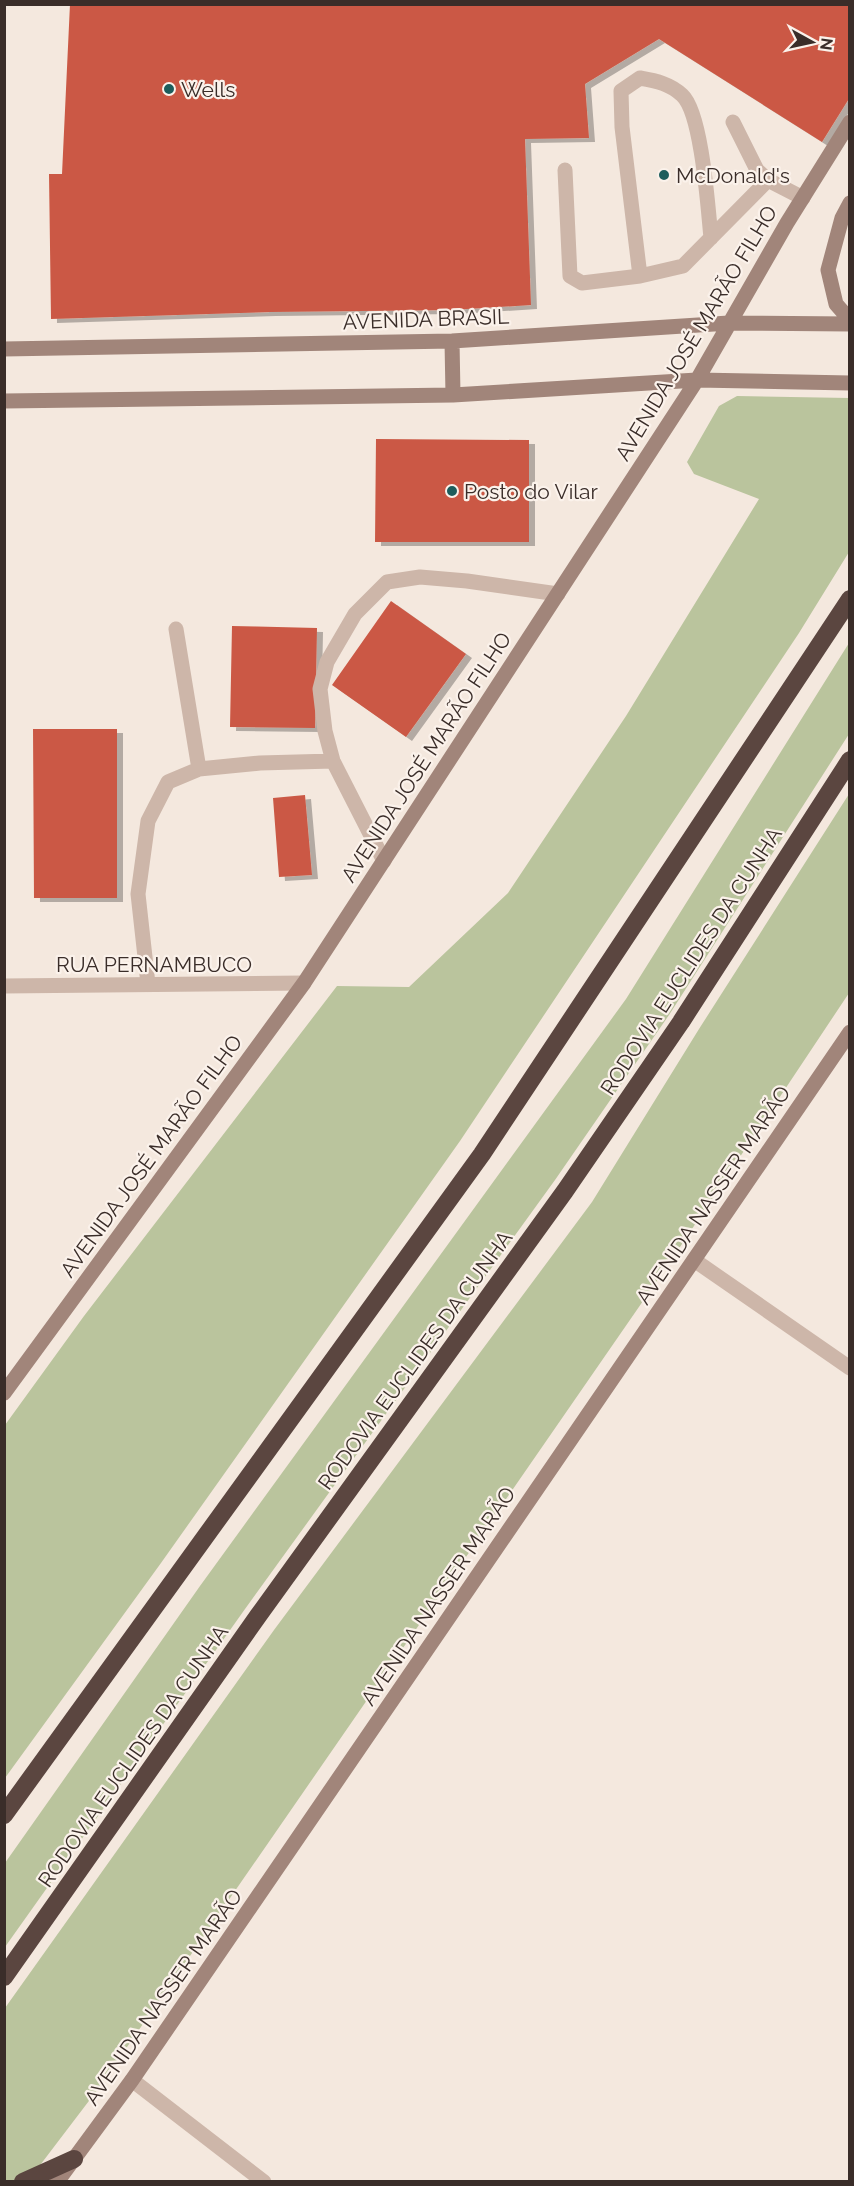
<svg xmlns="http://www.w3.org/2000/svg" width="854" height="2186" font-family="Raleway,sans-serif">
<defs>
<filter id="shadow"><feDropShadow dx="6" dy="4" stdDeviation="0" flood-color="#0004"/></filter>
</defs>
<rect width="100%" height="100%" fill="#f4e8de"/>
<!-- green -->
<path fill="#bac49d" d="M 737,396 L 849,398 L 849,552 L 799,633 L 460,1141 L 161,1563 L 5,1778 L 5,1425 L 84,1316 L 337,986 L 409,987 L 508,893 L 626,716 L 759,499 L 694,474 L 687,462 L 719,406 Z
M 849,643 L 849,734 L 669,1015 L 555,1180 L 245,1609 L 5,1947 L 5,1863 L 200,1586 L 626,999 Z
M 849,794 L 849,993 L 670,1262 L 98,2089 L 28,2181 L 5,2182 L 5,2008 L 274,1630 L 592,1202 L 699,1029 Z"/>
<!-- building -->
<path fill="#cb5945" filter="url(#shadow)" d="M 70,4 L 850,4 L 850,97 L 822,142 L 659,39 L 585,84 L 589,138 L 525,139 L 531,305 L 451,310 L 270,312 L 51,319 L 49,174 L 62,174 Z
M 376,439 L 529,440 L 529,542 L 375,542 Z
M 391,601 L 466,654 L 406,737 L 332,685 Z
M 232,626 L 317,628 L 315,728 L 230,727 Z
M 33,729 L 117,729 L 117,898 L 34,898 Z
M 305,795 L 312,875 L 279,877 L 273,798 Z"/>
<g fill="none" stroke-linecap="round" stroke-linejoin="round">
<!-- lane -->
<path stroke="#cdb6a9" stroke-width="15" d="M 733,122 L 757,170 L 768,180 L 803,198
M 565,170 L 570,276 L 582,283 L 640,276 L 683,266 L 768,180
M 640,276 L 622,127 L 621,91 L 640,78 C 657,81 670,84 682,95 C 702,113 708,209 711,238
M 176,629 L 199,769
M 384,861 L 333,761 L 325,731 L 320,689 L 327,662 L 355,614 L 387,582 L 420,577 L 467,581 L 558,594
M 148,984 L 138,894 L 148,821 L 168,782 L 199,769 L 260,763 L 333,761"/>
<!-- street -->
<path stroke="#cdb6a9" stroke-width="15" d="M 4,986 L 304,983
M 694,1260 L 850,1368
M 132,2080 L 264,2182"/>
<!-- secondary -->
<path stroke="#a1857a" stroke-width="15" d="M 850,203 L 842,218 L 828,270 L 836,304 L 850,320
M 452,341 L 453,395
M 4,349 L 452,341 L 729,323 L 850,324
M 4,401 L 453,395 L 697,380 L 850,383
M 4,1393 L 304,983 L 697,380 L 787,223 L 850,122
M 57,2182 L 132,2080 L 850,1032"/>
<!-- highway -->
<path stroke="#5b4640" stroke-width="18" d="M 4,1815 L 482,1154 L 850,599
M 4,1977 L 258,1616 L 565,1191 L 681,1022 L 850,760
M 23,2182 L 74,2159"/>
</g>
<!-- markers -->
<g fill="#1d5d5c" stroke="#fbf2eb" stroke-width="2">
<circle cx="169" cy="89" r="6"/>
<circle cx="664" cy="175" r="6"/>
<circle cx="452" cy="491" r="6"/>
</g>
<g text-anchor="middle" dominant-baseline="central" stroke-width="4.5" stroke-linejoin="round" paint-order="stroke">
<!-- poi labels -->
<g font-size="21" fill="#3a2d29" stroke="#fbf2eb" text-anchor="start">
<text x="181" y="89">Wells</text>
<text x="676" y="175">McDonald's</text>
<text x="464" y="491">Posto do Vilar</text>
</g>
<!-- street labels -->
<g font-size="21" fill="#3a2d29" stroke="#fbf2eb">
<text transform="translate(426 319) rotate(-2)">AVENIDA BRASIL</text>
<text transform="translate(696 333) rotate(-59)">AVENIDA JOSÉ MARÃO FILHO</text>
<text transform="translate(426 757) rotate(-57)">AVENIDA JOSÉ MARÃO FILHO</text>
<text transform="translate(691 961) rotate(-57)">RODOVIA EUCLIDES DA CUNHA</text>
<text x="154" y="964">RUA PERNAMBUCO</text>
<text transform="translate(151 1156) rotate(-54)">AVENIDA JOSÉ MARÃO FILHO</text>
<text transform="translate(713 1195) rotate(-56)">AVENIDA NASSER MARÃO</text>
<text transform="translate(415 1360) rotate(-54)">RODOVIA EUCLIDES DA CUNHA</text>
<text transform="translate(438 1596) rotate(-56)">AVENIDA NASSER MARÃO</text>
<text transform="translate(133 1756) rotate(-55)">RODOVIA EUCLIDES DA CUNHA</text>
<text transform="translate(163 1997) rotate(-55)">AVENIDA NASSER MARÃO</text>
</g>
</g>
<!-- border -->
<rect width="854" height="2186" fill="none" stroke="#3a2d29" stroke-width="12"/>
<!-- north arrow -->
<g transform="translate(812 42) rotate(98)" stroke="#fbf2eb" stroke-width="4.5" paint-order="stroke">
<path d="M0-4.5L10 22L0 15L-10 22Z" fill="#3a2d29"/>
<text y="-9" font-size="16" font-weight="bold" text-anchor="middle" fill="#3a2d29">N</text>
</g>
</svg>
